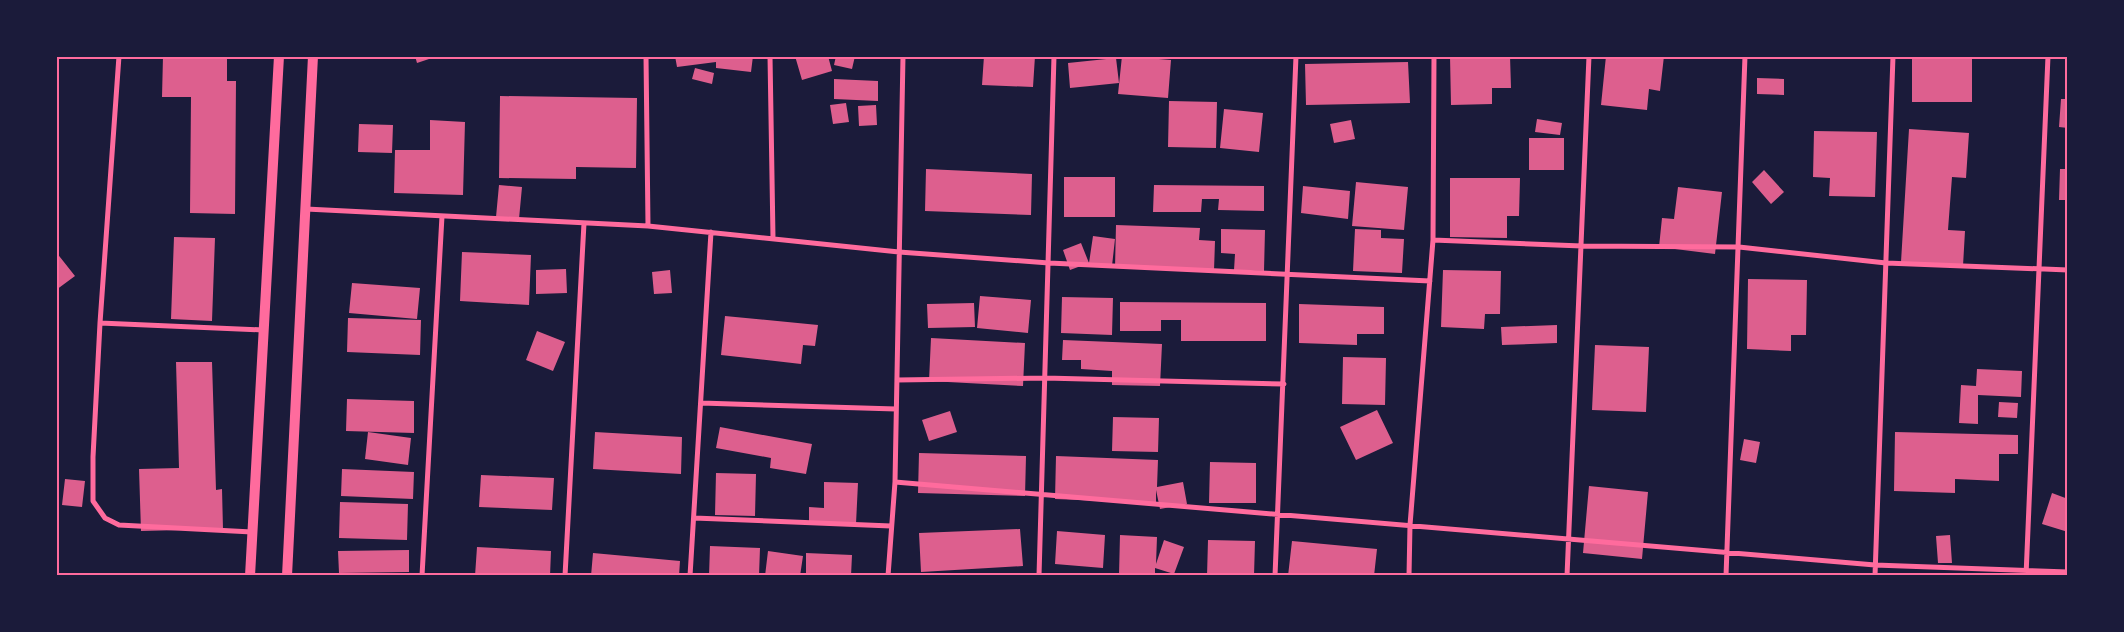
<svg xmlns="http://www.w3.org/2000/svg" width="2124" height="632" font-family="'Source Sans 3',sans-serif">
<rect width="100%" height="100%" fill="#1b1b3a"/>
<!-- building -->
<path fill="#dd5f8e" d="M 163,56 L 227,56 L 227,81 L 236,81 L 235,214 L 190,213 L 191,97 L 162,97 Z
M 415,56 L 435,56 L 435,57 L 417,63 Z
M 675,56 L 753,56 L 751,72 L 716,68 L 716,62 L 677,67 Z
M 795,56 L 828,56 L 832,71 L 802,80 Z
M 836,56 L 855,56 L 852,69 L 834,65 Z
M 984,56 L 1035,56 L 1033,87 L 982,85 Z
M 1122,56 L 1171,60 L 1168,98 L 1118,94 Z
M 1450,56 L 1510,56 L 1511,88 L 1492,88 L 1492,104 L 1451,105 Z
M 1606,56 L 1664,56 L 1660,91 L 1649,89 L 1647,110 L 1601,105 Z
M 1912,56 L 1972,56 L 1972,102 L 1912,102 Z
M 1116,58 L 1119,83 L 1070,88 L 1068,63 Z
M 1408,62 L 1410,103 L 1306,105 L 1305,64 Z
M 695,68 L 714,73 L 712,84 L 692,79 Z
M 1757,78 L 1784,79 L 1784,95 L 1757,94 Z
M 834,79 L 878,81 L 878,101 L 834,99 Z
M 500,96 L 637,98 L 636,168 L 576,167 L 576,179 L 499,178 Z
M 2061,99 L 2068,99 L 2068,128 L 2059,127 Z
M 1169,101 L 1217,102 L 1216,148 L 1168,147 Z
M 846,103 L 849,122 L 833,124 L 830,105 Z
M 876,105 L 877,125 L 859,126 L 858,106 Z
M 1224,109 L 1263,113 L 1259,152 L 1220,148 Z
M 1537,119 L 1562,123 L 1560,135 L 1535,132 Z
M 430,120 L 465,122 L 463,195 L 394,193 L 395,150 L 430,150 Z
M 1351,120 L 1355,139 L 1334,143 L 1330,124 Z
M 359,124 L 393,125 L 392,153 L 358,152 Z
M 1909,129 L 1969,133 L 1966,178 L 1952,177 L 1948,230 L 1965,231 L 1963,266 L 1901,262 Z
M 1814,131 L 1877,132 L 1875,197 L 1829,196 L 1830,178 L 1813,177 Z
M 1529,138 L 1564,138 L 1564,170 L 1529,170 Z
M 926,169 L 1032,174 L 1031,215 L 925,211 Z
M 2060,169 L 2068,169 L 2068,200 L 2059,200 Z
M 1764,170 L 1784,192 L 1771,204 L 1752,182 Z
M 1064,177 L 1115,177 L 1115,217 L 1064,217 Z
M 1450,178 L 1520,178 L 1519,216 L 1507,216 L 1507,238 L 1450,237 Z
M 1356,182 L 1408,187 L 1404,230 L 1352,226 Z
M 499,185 L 522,187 L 519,219 L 496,217 Z
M 1154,185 L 1264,186 L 1264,211 L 1218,210 L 1219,199 L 1202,199 L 1201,212 L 1153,212 Z
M 1303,186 L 1350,191 L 1348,219 L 1301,213 Z
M 1678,187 L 1722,192 L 1715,254 L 1659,247 L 1662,218 L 1674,219 Z
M 1116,225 L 1200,228 L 1199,240 L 1215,241 L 1214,271 L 1115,268 Z
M 1221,229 L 1265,230 L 1264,271 L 1234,270 L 1235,254 L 1221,253 Z
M 1355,229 L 1381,230 L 1381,238 L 1404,239 L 1402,273 L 1353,271 Z
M 1093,236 L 1115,239 L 1112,266 L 1089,263 Z
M 174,237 L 215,238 L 212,321 L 171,319 Z
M 1081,243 L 1089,263 L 1070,270 L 1063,250 Z
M 56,252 L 75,276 L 56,290 Z
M 462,252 L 531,255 L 529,305 L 460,301 Z
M 566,269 L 567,293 L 536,294 L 536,270 Z
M 670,270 L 672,293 L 654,294 L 652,272 Z
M 1443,270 L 1501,271 L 1500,314 L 1485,314 L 1484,329 L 1441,327 Z
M 1748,279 L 1807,280 L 1806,335 L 1791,335 L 1791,351 L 1747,349 Z
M 352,283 L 420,288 L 417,319 L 349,313 Z
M 980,296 L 1031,300 L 1028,333 L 977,328 Z
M 1062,297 L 1113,298 L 1112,335 L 1061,333 Z
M 1120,302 L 1266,303 L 1266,341 L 1181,341 L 1181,320 L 1161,320 L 1161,331 L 1120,331 Z
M 974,303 L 975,327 L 928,328 L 927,304 Z
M 1299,304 L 1384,307 L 1384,334 L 1357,334 L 1357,345 L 1299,343 Z
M 725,316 L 818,325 L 815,346 L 803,345 L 801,364 L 721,355 Z
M 348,318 L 421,320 L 420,355 L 347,352 Z
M 1557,325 L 1557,343 L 1502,345 L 1501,327 Z
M 537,331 L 565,342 L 553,371 L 526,360 Z
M 931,338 L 1025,343 L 1023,386 L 929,381 Z
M 1063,340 L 1162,344 L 1160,386 L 1112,385 L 1112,371 L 1081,369 L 1081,360 L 1062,360 Z
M 1595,345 L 1649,347 L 1646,412 L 1592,410 Z
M 1343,357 L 1386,358 L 1385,405 L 1342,404 Z
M 176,362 L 212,362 L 216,490 L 222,489 L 223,529 L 141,531 L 139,469 L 179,468 Z
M 1977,369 L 2022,371 L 2021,397 L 1978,395 L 1978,424 L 1959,423 L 1961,385 L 1976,386 Z
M 347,399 L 414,401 L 414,433 L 346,431 Z
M 1999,402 L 2018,403 L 2017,418 L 1998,417 Z
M 1377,410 L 1393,443 L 1356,460 L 1340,427 Z
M 950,411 L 957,432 L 929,441 L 922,420 Z
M 1113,417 L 1159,418 L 1158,452 L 1112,451 Z
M 720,427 L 812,444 L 806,474 L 770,468 L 771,458 L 716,448 Z
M 368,432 L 411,438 L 408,465 L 365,459 Z
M 595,432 L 682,437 L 681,474 L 593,469 Z
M 1895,432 L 2018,435 L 2018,454 L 1999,454 L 1999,481 L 1955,479 L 1955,493 L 1894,491 Z
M 1744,439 L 1760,442 L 1756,463 L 1740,460 Z
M 919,453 L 1026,456 L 1025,496 L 918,493 Z
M 1056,456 L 1158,460 L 1157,487 L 1183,482 L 1187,504 L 1160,509 L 1156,490 L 1156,503 L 1055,499 Z
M 1210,462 L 1256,463 L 1256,503 L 1209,503 Z
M 342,469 L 414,472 L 413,499 L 341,496 Z
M 716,473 L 756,474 L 755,516 L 715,515 Z
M 481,475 L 554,478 L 552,510 L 479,507 Z
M 65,479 L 85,481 L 82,507 L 62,505 Z
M 824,482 L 858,483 L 856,524 L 809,523 L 809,507 L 824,508 Z
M 1589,486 L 1648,492 L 1642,559 L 1583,553 Z
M 2052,493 L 2068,499 L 2068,532 L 2042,524 Z
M 340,502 L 408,504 L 407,540 L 339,538 Z
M 1020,529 L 1023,566 L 921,572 L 919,533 Z
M 1057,531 L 1105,535 L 1103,568 L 1055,564 Z
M 1120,535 L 1157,537 L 1156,564 L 1164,540 L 1184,547 L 1174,574 L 1155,568 L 1155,576 L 1119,575 Z
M 1950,535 L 1952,563 L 1938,563 L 1936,536 Z
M 1208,540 L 1255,541 L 1254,576 L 1207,576 Z
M 1292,541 L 1377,549 L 1374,576 L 1288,576 Z
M 710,546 L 760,548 L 759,576 L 709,576 Z
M 477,547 L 551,551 L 550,576 L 475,576 Z
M 409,550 L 409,572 L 339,573 L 338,551 Z
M 768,551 L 803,556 L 800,576 L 765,576 Z
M 593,553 L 680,561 L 679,576 L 591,576 Z
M 806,553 L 852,555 L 851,576 L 806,576 Z"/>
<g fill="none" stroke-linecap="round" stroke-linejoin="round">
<!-- minor -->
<path stroke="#ff6b9d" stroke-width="5" d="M 119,56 L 100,323 L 93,457 L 93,501 L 105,518 L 119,525 L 252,532
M 646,56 L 648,226
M 770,56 L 773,238
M 306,209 L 648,226 L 899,252 L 1049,263 L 1430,281
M 1433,240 L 1582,246 L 1739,247 L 1886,263 L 2068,270
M 100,323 L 263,330
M 897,380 L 1045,378 L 1284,384
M 701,403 L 896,409
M 895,482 L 1875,565 L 2068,572
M 694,518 L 891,526
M 422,576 L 442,216
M 565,576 L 584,223
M 690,576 L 711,232
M 888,576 L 895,482 L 903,56
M 1039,576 L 1054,56
M 1275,576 L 1296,56
M 1409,576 L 1410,525 L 1433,240 L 1434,56
M 1567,576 L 1589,56
M 1726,576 L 1745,56
M 1875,576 L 1893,56
M 2026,576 L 2048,56"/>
<!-- secondary -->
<path stroke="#ff6b9d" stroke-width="10" d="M 250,576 L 279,56
M 287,576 L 313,56"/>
</g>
<!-- border -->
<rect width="2124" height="632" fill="none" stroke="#1b1b3a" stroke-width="115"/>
<rect x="58" y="58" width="2008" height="516" fill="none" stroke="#ff6b9d" stroke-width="2"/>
</svg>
